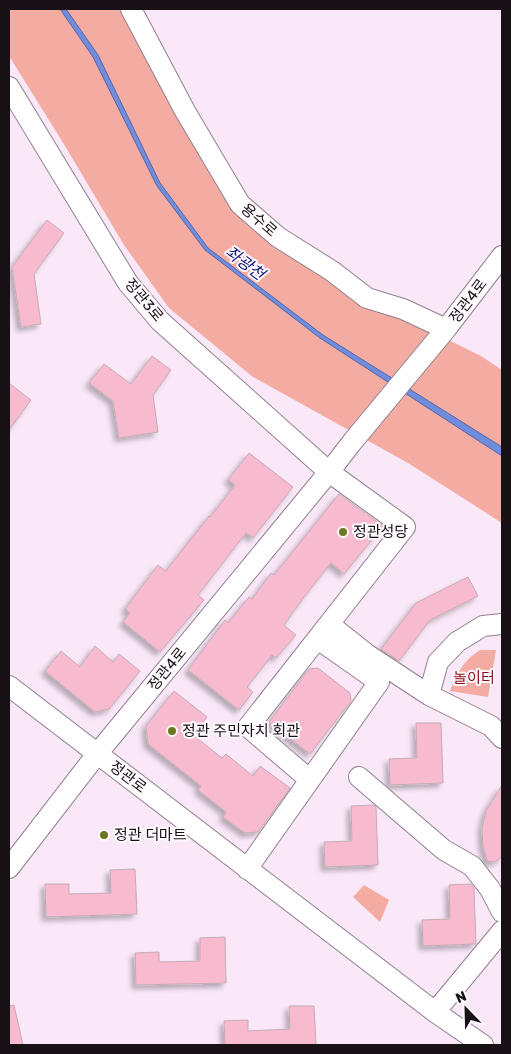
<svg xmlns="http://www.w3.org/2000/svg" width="511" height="1054" font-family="Rubik,'Noto Sans KR',sans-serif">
<defs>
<filter id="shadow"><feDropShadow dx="-4" dy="4" stdDeviation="2.5" flood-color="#0004"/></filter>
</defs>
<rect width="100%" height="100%" fill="#fae8f9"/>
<!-- green -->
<path fill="#f3aba2" d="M 9,9 L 119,9 L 231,199 L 325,279 L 481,356 L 502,370 L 502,523 L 408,463 L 253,377 L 169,308 L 124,245 L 62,141 L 9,56 Z
M 480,650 L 496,650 L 488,697 L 450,691 C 458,672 462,662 480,650 Z
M 364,885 L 389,900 L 380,922 L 353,897 Z"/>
<!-- water -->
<path fill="#708cde" stroke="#5567a2" d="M 60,9 L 66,9 L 98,55 L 160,183 L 208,248 L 323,335 L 502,447 L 502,456 L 320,338 L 205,250 L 157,186 L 93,57 Z"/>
<!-- building -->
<path fill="#f8bace" stroke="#c4acb3" filter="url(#shadow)" d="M 47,220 L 64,233 L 34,274 L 41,324 L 21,327 L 12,267 Z
M 152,356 L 171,370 L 153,395 L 158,432 L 119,438 L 113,401 L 89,383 L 104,364 L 131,384 Z
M 9,383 L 31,400 L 9,430 Z
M 249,453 L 293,487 L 253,538 L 246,533 L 198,595 L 204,600 L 160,652 L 123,622 L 130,613 L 125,609 L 158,565 L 166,571 L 209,516 L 210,517 L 235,485 L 228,480 Z
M 339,494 L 383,526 L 344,574 L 331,563 L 304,597 L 284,625 L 296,635 L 276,658 L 272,655 L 247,687 L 253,692 L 239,710 L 188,670 L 225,620 L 228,623 L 249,597 L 252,599 L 271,573 L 274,575 Z
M 468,577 L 478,596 L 430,620 L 399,661 L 381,649 L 416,603 Z
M 95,646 L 113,662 L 119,654 L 140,671 L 109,709 L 95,712 L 45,671 L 61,651 L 80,667 Z
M 318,668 L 350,693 L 351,701 L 310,754 L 269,722 L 309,669 Z
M 174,691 L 207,717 L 193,735 L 222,758 L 226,754 L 253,776 L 260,766 L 290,788 L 258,832 L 245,833 L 223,817 L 226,812 L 198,790 L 201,786 L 148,744 L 146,726 Z
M 416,723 L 441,723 L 443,783 L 390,785 L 389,759 L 417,758 Z
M 502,785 L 502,857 L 495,862 L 487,861 L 483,846 L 482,828 L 486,811 Z
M 374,805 L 376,807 L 378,865 L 325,867 L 324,842 L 352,841 L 351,806 Z
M 135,869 L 137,914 L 46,917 L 45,884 L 69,884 L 69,894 L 111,893 L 110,870 Z
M 471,884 L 474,888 L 476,944 L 423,946 L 422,920 L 450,919 L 449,885 Z
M 225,937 L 226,983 L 136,985 L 135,953 L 159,952 L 159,962 L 200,961 L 200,938 Z
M 14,1005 L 23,1045 L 9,1045 L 9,1006 Z
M 289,1006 L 314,1006 L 316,1045 L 225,1045 L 224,1021 L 248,1020 L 248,1031 L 290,1029 Z"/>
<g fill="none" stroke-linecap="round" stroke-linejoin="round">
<defs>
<path id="minor" d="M 131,9 L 185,111 L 240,204 L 278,237 L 332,271 L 367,298 L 403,309 L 446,329
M 9,87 L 128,283 L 160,321 L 329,472 L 405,527 L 248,727 L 310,780
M 329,624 L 368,655 L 429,695 L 491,726 L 502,738
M 9,686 L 435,1012 L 483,1045
M 429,695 L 438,662 L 457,642 L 483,626 L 502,624
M 359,777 L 444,850 L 472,866 L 490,889 L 502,912
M 9,868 L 97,754 L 329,472 L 353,441 L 446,329 L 502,256
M 247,869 L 379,682 L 318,639
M 435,1012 L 502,931"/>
</defs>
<!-- minor casing -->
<use href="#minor" stroke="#90808f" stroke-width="22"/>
<!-- minor -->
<use href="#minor" stroke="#fff" stroke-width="20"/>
</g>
<!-- markers -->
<g fill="#6c7722" stroke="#fefafe" stroke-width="2">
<circle cx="343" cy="532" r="5"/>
<circle cx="172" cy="731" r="5"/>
<circle cx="104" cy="835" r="5"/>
</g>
<g text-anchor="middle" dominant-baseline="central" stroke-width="4" stroke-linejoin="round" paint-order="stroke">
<!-- street labels -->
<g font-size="15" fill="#171116" stroke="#fefafe">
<text transform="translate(259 220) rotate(41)">용수로</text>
<text transform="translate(144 300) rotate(50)">정관3로</text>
<text transform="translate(468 301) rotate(-53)">정관4로</text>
<text transform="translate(167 669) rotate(-51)">정관4로</text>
<text transform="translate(128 777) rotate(37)">정관로</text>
</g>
<!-- poi labels -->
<g font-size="15" fill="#171116" stroke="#fefafe" text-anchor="start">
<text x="353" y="532">정관성당</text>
<text x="182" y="731">정관 주민자치 회관</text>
<text x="114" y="835">정관 더마트</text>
</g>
<!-- park labels -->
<g font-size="15" fill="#8b0d10" stroke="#fefafe">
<text x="474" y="678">놀이터</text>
</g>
<!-- water labels -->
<g font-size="16" font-style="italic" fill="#101878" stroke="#fefafe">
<text transform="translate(245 263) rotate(37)">좌광천</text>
</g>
</g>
<!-- border -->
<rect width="511" height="1054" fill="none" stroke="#171116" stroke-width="20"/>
<!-- north arrow -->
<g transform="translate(466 1009) rotate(337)" stroke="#fefafe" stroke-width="4" paint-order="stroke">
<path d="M0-4L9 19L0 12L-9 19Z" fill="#171116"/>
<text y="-8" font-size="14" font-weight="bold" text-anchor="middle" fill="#171116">N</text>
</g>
</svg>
